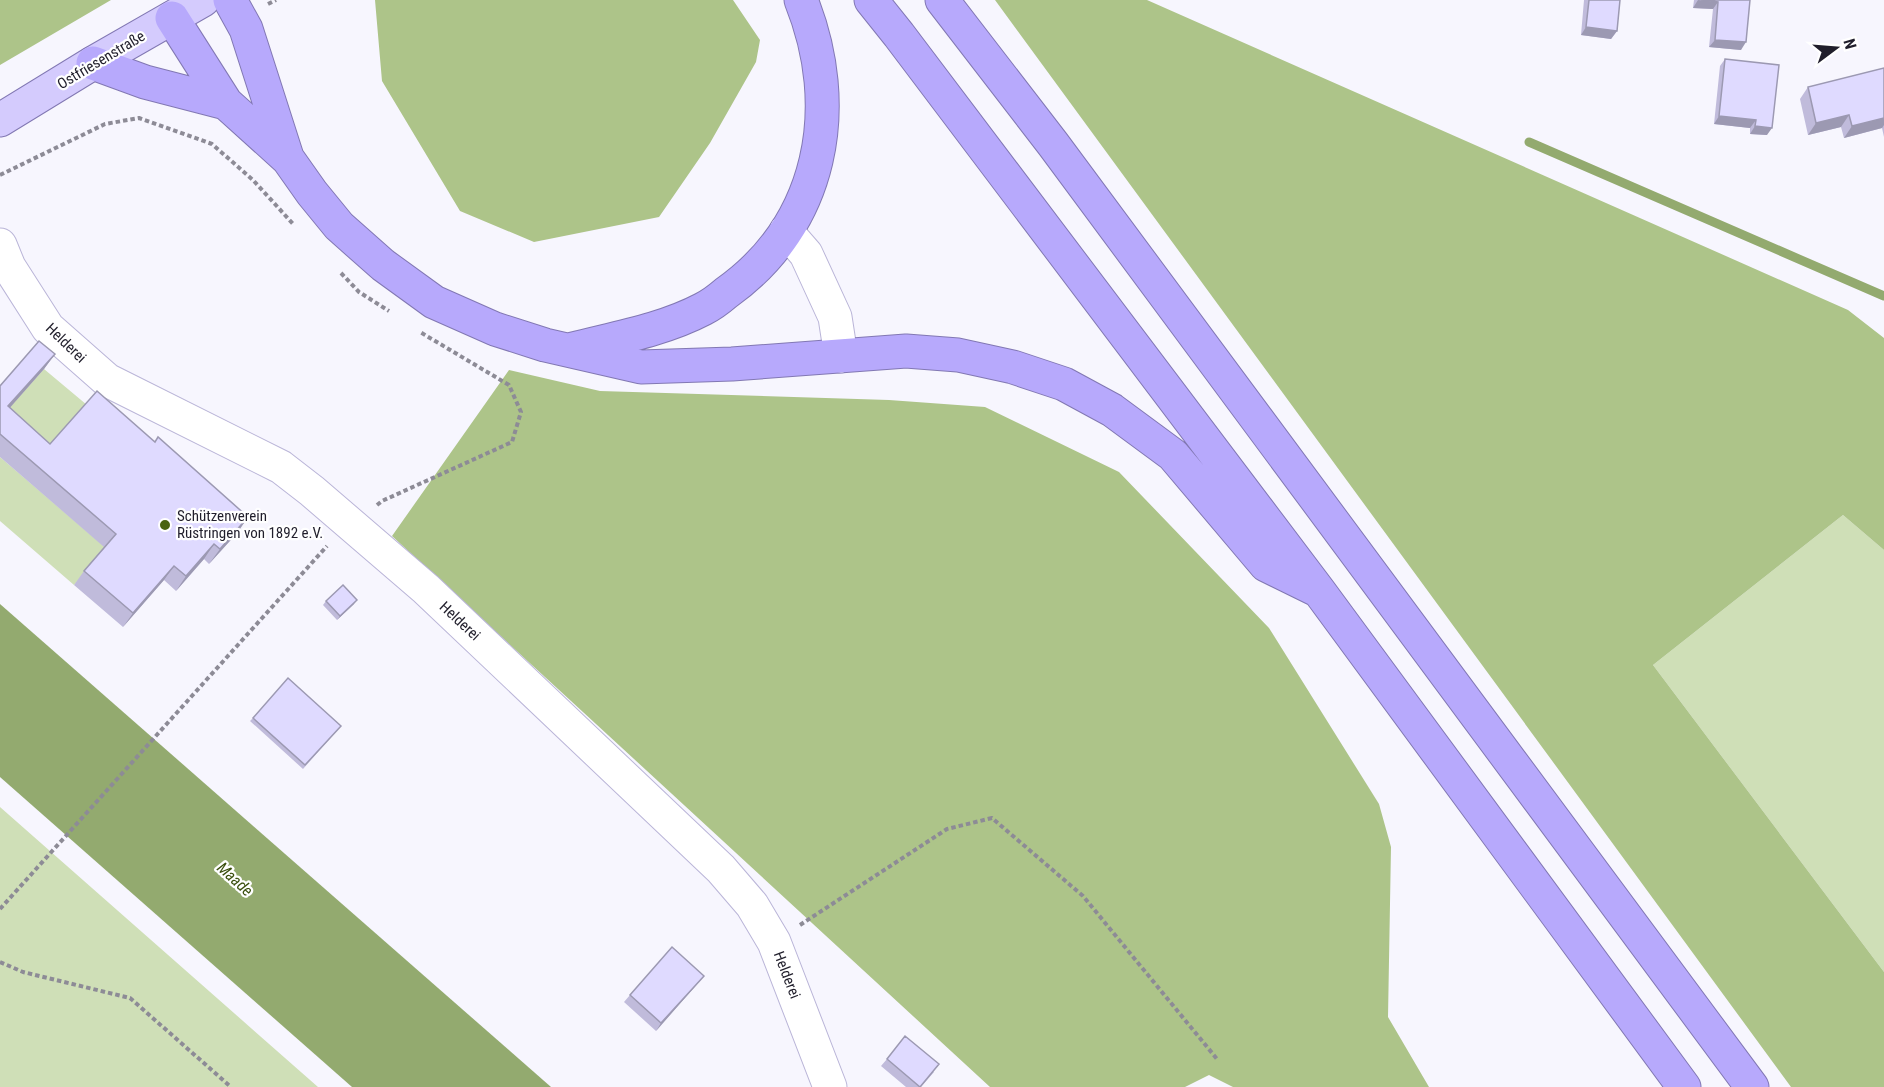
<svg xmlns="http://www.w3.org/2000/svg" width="1884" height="1087" font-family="'Roboto Condensed',sans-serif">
<rect width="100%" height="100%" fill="#f7f6fe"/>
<!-- green -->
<path fill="#cfdfb7" d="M 44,369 L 87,405 L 40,458 L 0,418 Z
M 0,457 L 106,548 L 74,585 L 0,521 Z
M 1843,515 L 1884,550 L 1884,972 L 1653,665 Z
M 0,807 L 318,1087 L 0,1087 Z"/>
<!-- forest -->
<path fill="#adc489" d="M 0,0 L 111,0 L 0,65 Z
M 375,0 L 733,0 L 760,40 L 756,62 L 710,143 L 659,217 L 534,242 L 460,211 L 382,81 Z
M 995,0 L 1147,0 L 1848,310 L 1884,338 L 1884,550 L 1843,515 L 1653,665 L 1884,972 L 1884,1087 L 1791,1087 Z
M 509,370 L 600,391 L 889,400 L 985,407 L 1119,472 L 1269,628 L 1379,804 L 1391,847 L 1388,1017 L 1429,1087 L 1233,1087 L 1209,1075 L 1185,1087 L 990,1087 L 392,536 Z"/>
<!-- water -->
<path fill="#93aa6f" d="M 0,604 L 551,1087 L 352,1087 L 0,777 Z"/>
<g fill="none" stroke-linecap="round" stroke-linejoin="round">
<!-- stream -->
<path stroke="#93aa6f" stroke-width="9" d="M 1529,142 L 1884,296"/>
<defs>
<path id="minor" d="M 786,231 L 806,254 L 835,317 L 841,356
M 0,245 L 9,267 L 48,328 L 107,380 L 281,467 L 312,491 L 426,589 L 721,869 L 752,905 L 774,942 L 830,1087"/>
<path id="major" d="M 0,120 L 93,63 L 203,0"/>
<path id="highway" d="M 230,0 L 246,29 L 287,157
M 871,0 L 899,35 L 1319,591 L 1684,1087
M 942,0 L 1053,144 L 1752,1087
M 172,18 L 226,103 L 288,159 L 312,193 L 339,226 L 383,265 L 434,302 L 495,329 L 545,345 L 641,367 L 732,364 L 906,351 L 958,355 L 1013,367 L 1064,384 L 1112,410 L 1173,455 L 1266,565 L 1319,591
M 93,63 L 145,82 L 226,103
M 573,349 C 616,338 663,330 703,309 C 711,305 719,299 726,293 C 823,224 844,107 801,0"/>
</defs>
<!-- minor casing -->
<use href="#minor" stroke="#bab5d8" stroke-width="35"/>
<!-- major casing -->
<use href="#major" stroke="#8278b3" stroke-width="35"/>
<!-- highway casing -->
<use href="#highway" stroke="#8278b3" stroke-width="35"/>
<!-- path -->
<path stroke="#8d8b96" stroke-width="4" stroke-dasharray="4.5 3" stroke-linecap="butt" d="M 268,4 L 276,0
M 0,175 L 105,124 L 139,118 L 212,144 L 253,180 L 294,225
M 341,273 L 359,292 L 389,311
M 377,505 L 382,501 L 512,442 L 521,412 L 509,385 L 420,332
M 0,909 L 327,546
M 800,925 L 947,829 L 992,818 L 1083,896 L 1217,1059
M 0,962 L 23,972 L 130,998 L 231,1087"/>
<!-- minor -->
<use href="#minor" stroke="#fff" stroke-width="33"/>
<!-- major -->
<use href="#major" stroke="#d4cbfd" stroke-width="33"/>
<!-- highway -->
<use href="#highway" stroke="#b7a9fc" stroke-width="33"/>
</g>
<!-- wall -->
<path fill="#c0bbdb" d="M 1584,0 L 1620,0 L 1617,31 L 1611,39 L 1581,35 Z
M 1694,0 L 1750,0 L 1741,50 L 1709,47 L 1713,9 L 1693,8 Z
M 1725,59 L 1767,135 L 1750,134 L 1750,128 L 1714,124 L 1720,66 Z
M 1884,68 L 1884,137 L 1882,128 L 1844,138 L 1841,127 L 1808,135 L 1800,99 L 1808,87 Z
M 55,354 L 44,369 L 10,407 L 50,444 L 238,532 L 209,564 L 204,559 L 176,591 L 164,580 L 123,627 L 74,585 L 84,571 L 104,547 L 0,457 L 0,386 Z
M 326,601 L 354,604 L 337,620 L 323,605 Z
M 253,718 L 341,726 L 303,769 L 250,721 Z
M 704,976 L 698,983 L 656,1031 L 624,1002 L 630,995 Z
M 887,1059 L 934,1072 L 921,1087 L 906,1087 L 881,1066 Z"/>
<!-- shaded-wall -->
<path fill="#9c99b2" d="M 1698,0 L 1718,2 L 1713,9 L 1693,8 Z
M 1586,27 L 1617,31 L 1611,39 L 1581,35 Z
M 1715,40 L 1746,42 L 1741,50 L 1709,47 Z
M 1849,115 L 1841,127 L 1808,135 L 1816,123 Z
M 1719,116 L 1756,120 L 1750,128 L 1714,124 Z
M 1884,118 L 1884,125 L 1882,128 L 1844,138 L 1852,126 Z
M 1755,126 L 1772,128 L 1767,135 L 1750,134 Z
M 55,354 L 44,369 L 0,419 L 8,406 Z
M 248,517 L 238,532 L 209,564 L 220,549 Z
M 214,544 L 204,559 L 176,591 L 186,576 Z
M 174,566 L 164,580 L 123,627 L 133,613 Z
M 357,600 L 354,604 L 337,620 L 340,616 Z
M 704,976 L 698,983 L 656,1031 L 661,1023 Z"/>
<!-- building -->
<path fill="#dfdaff" stroke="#9c99b2" stroke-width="1.5" d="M 1589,0 L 1620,0 L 1617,31 L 1586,27 Z
M 1701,0 L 1750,0 L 1746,42 L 1715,40 L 1718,2 Z
M 1725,59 L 1779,65 L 1772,128 L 1755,126 L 1756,120 L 1719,116 Z
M 1884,68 L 1884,118 L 1852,126 L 1849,115 L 1816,123 L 1808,87 Z
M 39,341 L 55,354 L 8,406 L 50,444 L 97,391 L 155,442 L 158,437 L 248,517 L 220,549 L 214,544 L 186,576 L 174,566 L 133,613 L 84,571 L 116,534 L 0,434 L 0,386 Z
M 343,585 L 357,600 L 340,616 L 326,601 Z
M 288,678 L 341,726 L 305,765 L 253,718 Z
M 672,947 L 704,976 L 661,1023 L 630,995 Z
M 905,1036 L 939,1064 L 920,1087 L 887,1059 Z"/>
<!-- markers -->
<circle fill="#496210" stroke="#fff" stroke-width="2" cx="165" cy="525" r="6"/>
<g text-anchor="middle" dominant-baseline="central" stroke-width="4.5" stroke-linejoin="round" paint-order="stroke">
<!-- street labels -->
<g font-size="15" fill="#201e2b" stroke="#fff">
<text transform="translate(101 60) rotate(-31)">Ostfriesenstraße</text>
<text transform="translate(66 343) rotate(44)">Helderei</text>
<text transform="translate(460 621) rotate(43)">Helderei</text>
<text transform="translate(787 975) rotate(69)">Helderei</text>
</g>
<!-- poi labels -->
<g font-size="15" fill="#201e2b" stroke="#fff" text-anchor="start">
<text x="177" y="516">Schützenverein<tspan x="177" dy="17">Rüstringen von 1892 e.V.</tspan></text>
</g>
<!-- water labels -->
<g font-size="16" font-style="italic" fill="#394e0c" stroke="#fff">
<text transform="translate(235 879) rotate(42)">Maade</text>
</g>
</g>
<!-- north arrow -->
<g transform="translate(1836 48) rotate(74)" stroke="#ffffff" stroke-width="4.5" paint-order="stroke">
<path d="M0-4.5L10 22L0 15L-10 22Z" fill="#201e2b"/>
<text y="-9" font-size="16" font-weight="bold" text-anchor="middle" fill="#201e2b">N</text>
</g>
</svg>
